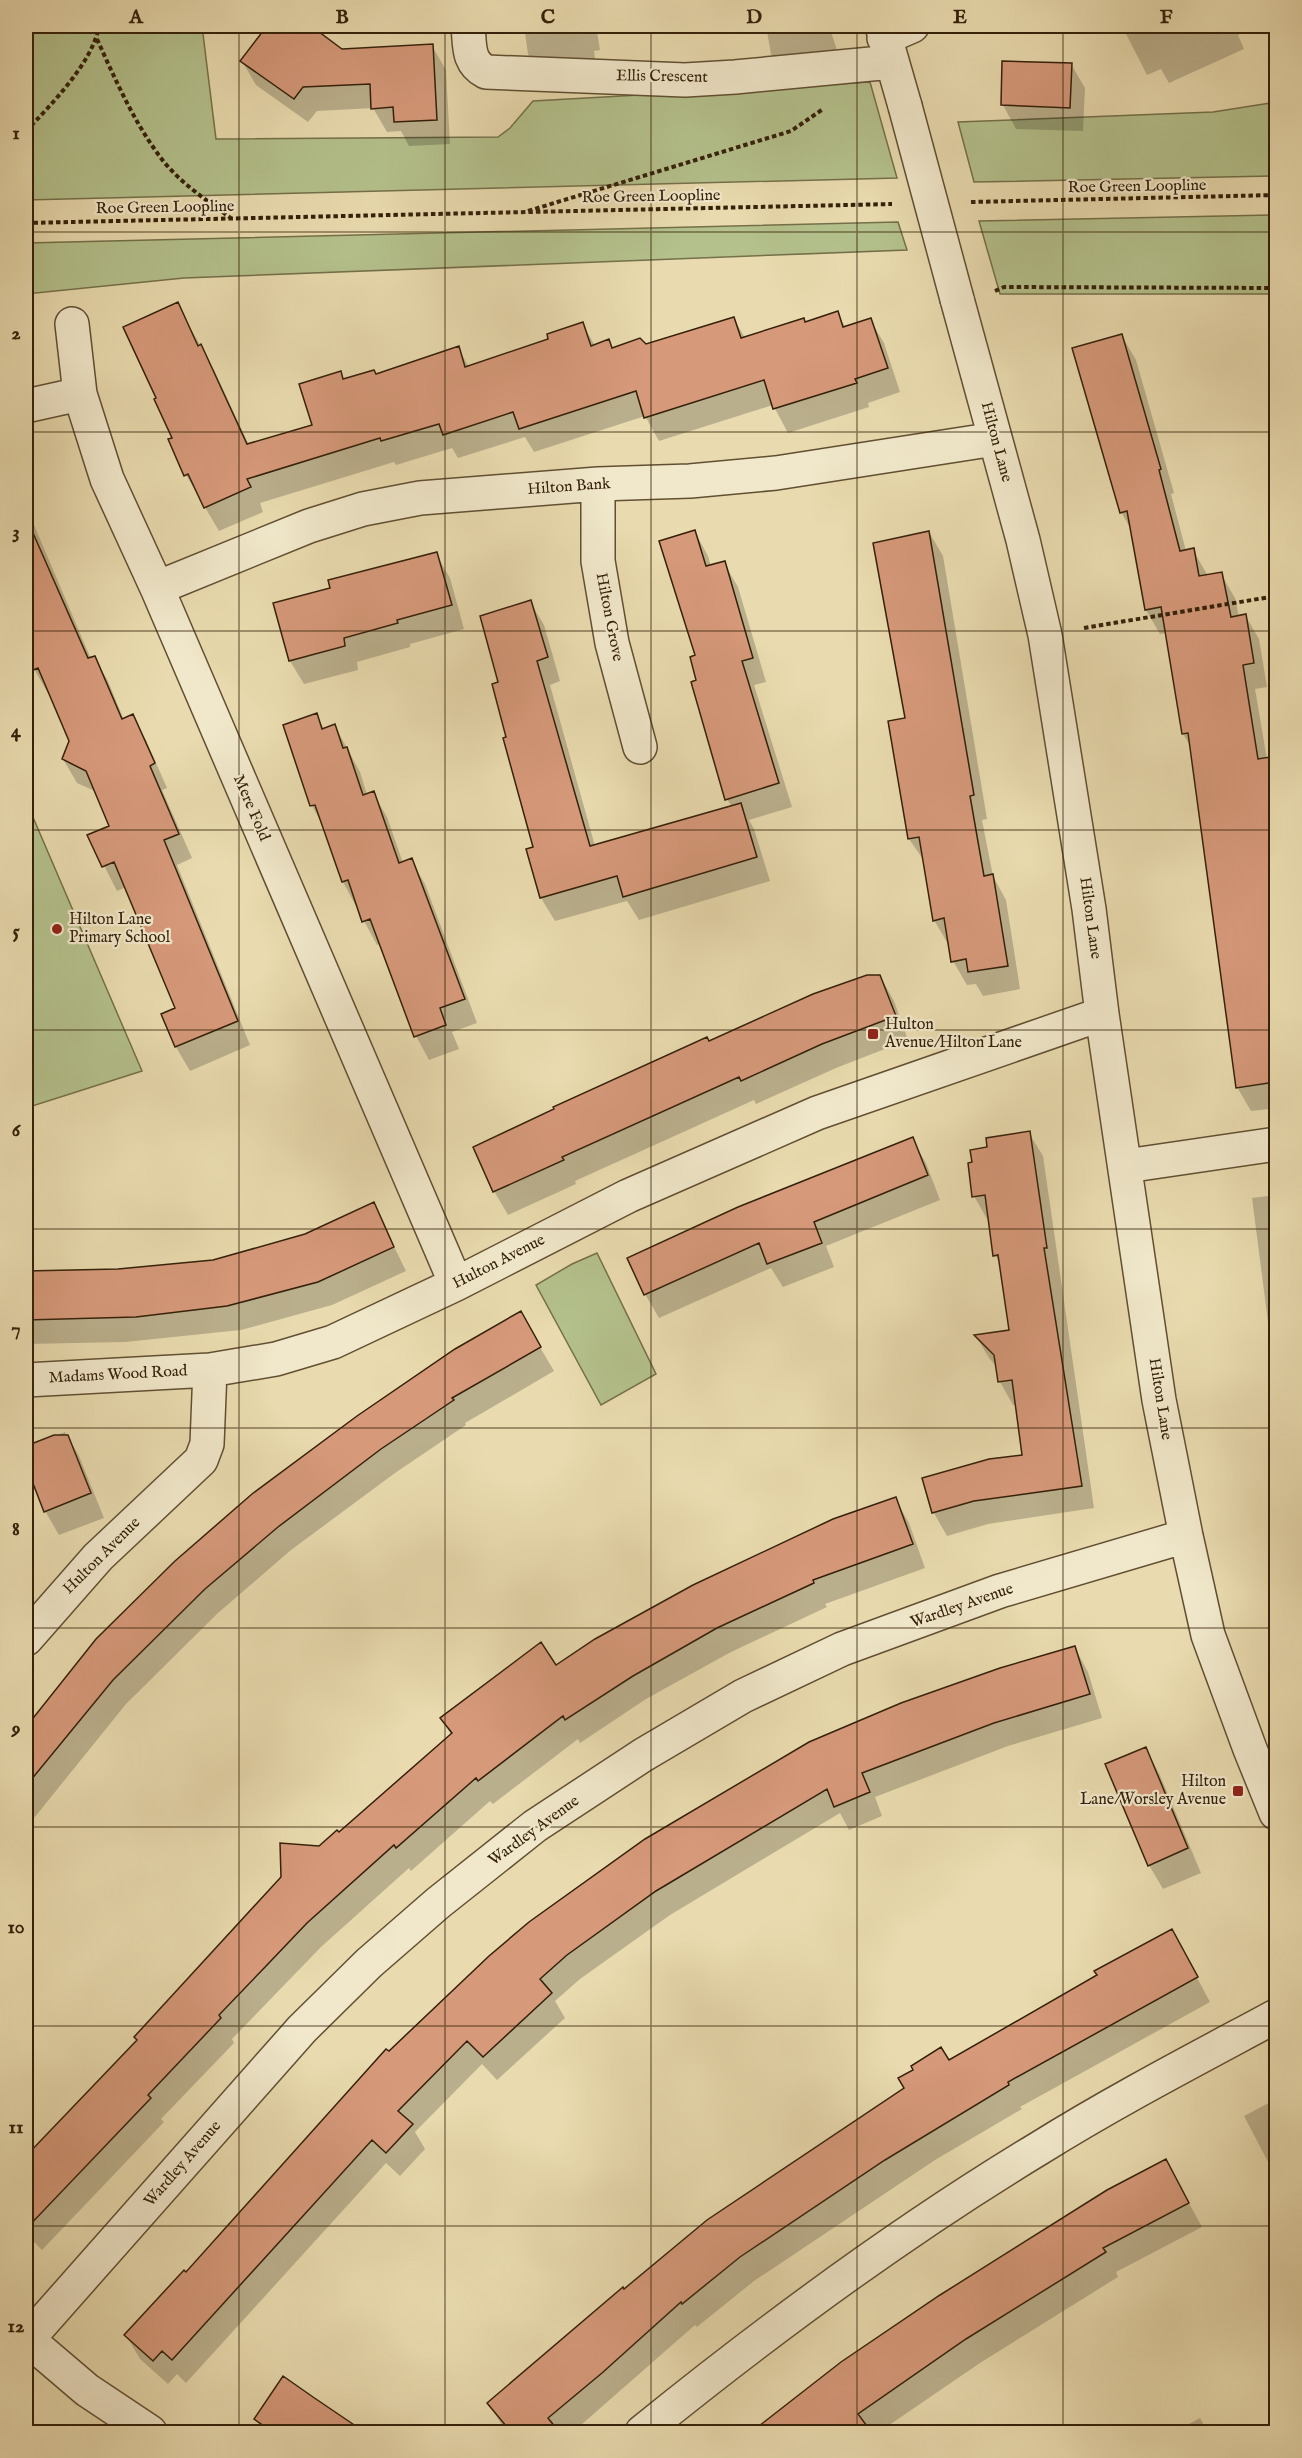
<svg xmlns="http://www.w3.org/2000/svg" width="1302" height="2458" font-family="'IM FELL English',serif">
<rect width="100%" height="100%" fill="#e9dbaf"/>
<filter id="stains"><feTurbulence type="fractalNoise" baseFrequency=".00333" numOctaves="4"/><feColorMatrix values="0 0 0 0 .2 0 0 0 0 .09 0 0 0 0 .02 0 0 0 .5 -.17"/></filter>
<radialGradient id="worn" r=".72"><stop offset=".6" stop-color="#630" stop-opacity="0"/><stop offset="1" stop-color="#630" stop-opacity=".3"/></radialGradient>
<!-- green -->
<path fill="#b4c18c" stroke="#74704a" stroke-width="1.5" d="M 26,26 L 202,26 L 216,139 L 498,137 L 510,128 L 533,101 L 870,82 L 897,178 L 26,200 Z
M 1276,102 L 1276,176 L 974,182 L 958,122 L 1213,112 Z
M 1276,215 L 1276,294 L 1000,294 L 979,221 Z
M 898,222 L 907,250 L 184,278 L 26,294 L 26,243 Z
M 26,801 L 142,1071 L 26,1108 Z
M 597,1253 L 656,1374 L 601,1405 L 536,1285 L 572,1264 Z"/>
<!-- shadow -->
<path fill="#0003" d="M 268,26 L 308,26 L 341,51 L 432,46 L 446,70 L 450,144 L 409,146 L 401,131 L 387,132 L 373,108 L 317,111 L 308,122 L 256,85 L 242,61 Z
M 524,26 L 596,26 L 600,50 L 594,51 L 597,71 L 542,78 L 528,54 Z
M 766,26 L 829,26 L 844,71 L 785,78 L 771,54 Z
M 1122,26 L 1258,26 L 1238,35 L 1244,49 L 1169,83 L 1161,69 L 1147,75 Z
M 1071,64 L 1085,88 L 1083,131 L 1016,129 L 1003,105 Z
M 177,304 L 214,370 L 249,445 L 314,426 L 340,373 L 344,381 L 376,375 L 458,348 L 469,367 L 550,340 L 582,323 L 595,346 L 609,341 L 613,349 L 645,346 L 734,319 L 745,338 L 805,324 L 837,313 L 846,328 L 870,319 L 884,343 L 900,392 L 868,403 L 869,407 L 788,433 L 773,405 L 659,441 L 645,416 L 534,452 L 525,437 L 458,458 L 452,448 L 396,465 L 394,462 L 260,503 L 263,512 L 219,531 L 186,475 L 174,439 Z
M 1122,336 L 1136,360 L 1174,493 L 1171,494 L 1186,551 L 1193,550 L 1208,576 L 1221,574 L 1235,598 L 1239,617 L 1245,615 L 1259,639 L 1267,687 L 1255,689 L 1267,759 L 1276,758 L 1276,1115 L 1274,1116 L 1269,1109 L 1251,1111 L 1237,1087 L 1191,747 L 1183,734 L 1167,633 L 1160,634 L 1146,610 L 1132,531 L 1121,512 Z
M 26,506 L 91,659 L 94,657 L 108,681 L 124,720 L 132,716 L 146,740 L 167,788 L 162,790 L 192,858 L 177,865 L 250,1045 L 190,1071 L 176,1047 L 163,1015 L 177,1009 L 126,887 L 117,891 L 89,836 L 111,827 L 97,792 L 77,783 L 63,759 L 70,741 L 50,692 L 48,693 L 34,669 L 26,649 Z
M 695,532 L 708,556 L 711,566 L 724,563 L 738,587 L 766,682 L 754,685 L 792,807 L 749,820 L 754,829 L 770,881 L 639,920 L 627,901 L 555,921 L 541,898 L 535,848 L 508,738 L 500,683 L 530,602 L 544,625 L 560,681 L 550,685 L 595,846 L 732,807 L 727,799 L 698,681 Z
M 929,532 L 943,556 L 987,819 L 982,820 L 993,876 L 1006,900 L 1020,989 L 983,996 L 976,984 L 967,985 L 953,961 L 950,944 L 948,944 L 934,920 L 925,862 L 909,839 L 907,719 Z
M 436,554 L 450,578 L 464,629 L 410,644 L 410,647 L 357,662 L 358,670 L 304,684 L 290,661 L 332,590 Z
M 316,715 L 325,730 L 335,726 L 360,772 L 367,795 L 373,793 L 387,817 L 403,863 L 411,860 L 425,884 L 477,1023 L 452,1032 L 459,1049 L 429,1060 L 416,1036 L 381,944 L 377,945 L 343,882 L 325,829 L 312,806 L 285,726 Z
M 880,976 L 894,1001 L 908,1040 L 836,1068 L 756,1104 L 754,1100 L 575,1181 L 576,1184 L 508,1215 L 494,1191 L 709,1042 Z
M 1029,1133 L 1043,1156 L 1094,1508 L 988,1524 L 947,1536 L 934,1513 L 924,1479 L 1024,1456 L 1017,1404 L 1013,1405 L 1000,1382 L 997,1367 L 989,1358 L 976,1336 L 1011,1331 L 1002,1267 L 995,1255 L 990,1219 L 987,1219 L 974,1196 L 973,1163 L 988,1148 Z
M 912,1139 L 926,1163 L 940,1200 L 826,1246 L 834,1267 L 783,1287 L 771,1268 L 659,1318 L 645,1294 Z
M 1276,1195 L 1276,1384 L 1252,1198 Z
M 373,1204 L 406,1271 L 332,1305 L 241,1330 L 125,1342 L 26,1344 L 26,1274 L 118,1270 L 213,1261 L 305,1236 Z
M 520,1313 L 554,1371 L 465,1423 L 466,1425 L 395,1473 L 291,1550 L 218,1613 L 126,1704 L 26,1828 L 26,1729 L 105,1630 Z
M 65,1432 L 79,1456 L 104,1518 L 59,1535 L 45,1511 L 26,1461 L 26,1448 Z
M 895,1499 L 909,1523 L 925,1568 L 825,1604 L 827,1607 L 731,1652 L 646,1699 L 580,1743 L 578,1739 L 493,1804 L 490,1801 L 411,1871 L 409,1868 L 321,1947 L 232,2039 L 234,2043 L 161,2119 L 164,2122 L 42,2250 L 26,2234 L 26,2159 L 320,1848 L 338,1834 L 451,1735 L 442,1718 L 556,1667 Z
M 1075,1648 L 1088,1672 L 1102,1718 L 1008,1746 L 875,1797 L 882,1816 L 849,1830 L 840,1813 L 670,1915 L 580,1979 L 555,2001 L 565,2018 L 497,2080 L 482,2064 L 415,2132 L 425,2149 L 400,2176 L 386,2163 L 186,2383 L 177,2374 L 168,2384 L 140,2359 L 126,2335 L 187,2274 L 389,2053 L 490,1957 Z
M 1145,1749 L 1159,1773 L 1201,1873 L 1163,1889 L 1149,1865 Z
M 1185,1955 L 1210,2002 L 1020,2107 L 1022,2109 L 935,2160 L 754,2281 L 697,2327 L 695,2325 L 573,2432 L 507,2432 L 503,2427 L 489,2404 L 624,2291 L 949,2062 Z
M 1276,2075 L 1276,2087 L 1272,2077 Z
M 1276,2099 L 1276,2177 L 1244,2116 Z
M 1179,2185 L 1202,2227 L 1116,2272 L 1118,2277 L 980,2363 L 879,2432 L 753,2432 Z
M 1200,2418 L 1208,2432 L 1174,2432 Z
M 256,2419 L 350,2432 L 264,2432 Z"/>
<!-- building -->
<path fill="#d6997a" stroke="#342009" stroke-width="1.5" d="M 267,26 L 311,26 L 342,49 L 433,44 L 437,120 L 394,122 L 393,107 L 371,109 L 370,84 L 303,87 L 294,99 L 240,61 Z
M 1002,61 L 1072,63 L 1070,108 L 1001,105 Z
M 178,302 L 198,346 L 201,344 L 247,444 L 312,425 L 299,384 L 341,371 L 343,379 L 374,370 L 376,374 L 459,346 L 465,367 L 548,339 L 547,334 L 583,322 L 591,346 L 609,339 L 612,348 L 640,338 L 646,344 L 734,317 L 741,338 L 804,318 L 805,322 L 838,311 L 843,327 L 871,318 L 888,368 L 855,379 L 857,383 L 773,409 L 764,380 L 644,418 L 636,391 L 519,429 L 513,412 L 443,435 L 439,424 L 381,441 L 380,438 L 247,479 L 251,487 L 204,508 L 188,474 L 184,476 L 168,439 L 172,438 L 154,399 L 156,398 L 123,327 Z
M 1122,334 L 1161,469 L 1159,470 L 1180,551 L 1194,548 L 1199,576 L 1222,572 L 1231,617 L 1246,614 L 1254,663 L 1243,665 L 1258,759 L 1276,756 L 1276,1082 L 1236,1088 L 1188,733 L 1182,734 L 1161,607 L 1145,610 L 1127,511 L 1120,513 L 1072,348 Z
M 26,517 L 88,658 L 95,656 L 122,719 L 133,714 L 155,763 L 150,766 L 179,834 L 164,840 L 238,1021 L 175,1047 L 161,1014 L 175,1008 L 114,862 L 102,867 L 87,835 L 109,826 L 86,771 L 62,759 L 69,741 L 38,668 L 26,673 Z
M 695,530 L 706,566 L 725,561 L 753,658 L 742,661 L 779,783 L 725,800 L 691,682 L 696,680 L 690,657 L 695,655 L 659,541 Z
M 929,531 L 974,795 L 970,796 L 984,876 L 993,874 L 1008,966 L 968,972 L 966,959 L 951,962 L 944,918 L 933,921 L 919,837 L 908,839 L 888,721 L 905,718 L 873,543 Z
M 437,552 L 452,605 L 397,620 L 398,623 L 344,638 L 345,646 L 289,661 L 273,603 L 330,588 L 328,580 Z
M 531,600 L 548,657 L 537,661 L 590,846 L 741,803 L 757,857 L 623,897 L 617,876 L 540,898 L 526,849 L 533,847 L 503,738 L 506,737 L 492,684 L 498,682 L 480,616 Z
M 317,713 L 322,729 L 335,724 L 343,748 L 347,747 L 363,795 L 374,791 L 399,863 L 412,858 L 465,999 L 440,1008 L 446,1025 L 414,1037 L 370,919 L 362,922 L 348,880 L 342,882 L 315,805 L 310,806 L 283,725 Z
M 867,975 L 880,975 L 896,1016 L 822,1044 L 741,1081 L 739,1077 L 562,1157 L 564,1160 L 493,1192 L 473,1147 L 554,1109 L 553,1107 L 707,1037 L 709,1041 L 813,994 Z
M 1030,1131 L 1047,1248 L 1044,1248 L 1082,1486 L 974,1501 L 932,1513 L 922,1478 L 989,1459 L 1022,1455 L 1012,1380 L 998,1382 L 994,1355 L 974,1335 L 1009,1330 L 998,1255 L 993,1256 L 985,1195 L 972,1197 L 968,1163 L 972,1162 L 970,1150 L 987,1147 L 986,1138 Z
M 913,1137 L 928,1175 L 814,1222 L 822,1243 L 767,1264 L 759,1243 L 644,1295 L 627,1258 L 738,1207 Z
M 374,1202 L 394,1247 L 318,1282 L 227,1306 L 136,1317 L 26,1320 L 26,1271 L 118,1269 L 213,1260 L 305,1234 Z
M 521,1311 L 541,1347 L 452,1398 L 454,1400 L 381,1449 L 278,1527 L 205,1589 L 113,1680 L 26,1786 L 26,1727 L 96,1639 L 175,1561 L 252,1494 L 357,1416 L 455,1349 Z
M 54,1435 L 68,1435 L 91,1493 L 44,1512 L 26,1465 L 26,1446 Z
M 896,1497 L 913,1544 L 813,1580 L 814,1583 L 717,1628 L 633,1676 L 565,1720 L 563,1716 L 478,1781 L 476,1778 L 396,1848 L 394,1845 L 307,1923 L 267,1965 L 219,2015 L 221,2018 L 148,2095 L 151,2098 L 26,2229 L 26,2156 L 137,2040 L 134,2037 L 281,1877 L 280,1843 L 319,1846 L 337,1830 L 339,1832 L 452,1733 L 440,1718 L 541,1642 L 556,1665 L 595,1639 L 693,1585 L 833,1519 Z
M 1075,1646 L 1090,1694 L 994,1723 L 862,1773 L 870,1792 L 834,1807 L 827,1789 L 656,1891 L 567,1955 L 540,1979 L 552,1993 L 483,2057 L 467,2041 L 398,2111 L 413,2124 L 386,2153 L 372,2140 L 172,2360 L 162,2351 L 153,2361 L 124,2335 L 184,2270 L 186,2272 L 386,2049 L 389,2051 L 489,1956 L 529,1922 L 645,1839 L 809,1742 L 901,1703 L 1000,1668 Z
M 1146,1747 L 1188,1848 L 1148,1866 L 1105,1764 Z
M 1172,1929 L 1198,1977 L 1008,2082 L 1009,2085 L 885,2160 L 740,2257 L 682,2304 L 681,2302 L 602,2373 L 548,2418 L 560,2433 L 512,2433 L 487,2403 L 623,2287 L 624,2289 L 707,2220 L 904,2088 L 898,2078 L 913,2070 L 911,2066 L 941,2047 L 949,2060 L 1097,1975 L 1094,1971 Z
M 1166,2159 L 1189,2203 L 1103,2248 L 1106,2252 L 966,2339 L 858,2414 L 872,2433 L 750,2433 L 841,2362 L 940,2295 L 1107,2190 Z
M 283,2376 L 313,2397 L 366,2433 L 274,2433 L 254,2419 Z"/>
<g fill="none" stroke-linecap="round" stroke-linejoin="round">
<defs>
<path id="minor" d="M 468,26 C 470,45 467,62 486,72 L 685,80 L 735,77 L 892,62
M 882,26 L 905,106
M 884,38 L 912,26
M 957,299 L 1023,540 L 1045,635 L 1089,909 L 1102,1014 L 1159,1400 L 1186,1536 L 1208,1635 L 1250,1749 L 1276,1813
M 72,324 L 80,394 L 107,479 L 157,588 L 456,1284
M 26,406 L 80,394
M 598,484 L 598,561 L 612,643 L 640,747
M 157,588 L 309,526 L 363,509 L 420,498 L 598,484 L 690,481 L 776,473 L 995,439
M 1126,1166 L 1276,1144
M 26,1380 L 210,1370 L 276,1359 L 333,1342 L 456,1284 L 628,1196 L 817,1113 L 1102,1014
M 26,1639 L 98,1557 L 201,1460 L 207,1444 L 210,1370
M 26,2338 L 87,2390 L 150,2432
M 27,2340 L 302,2029 L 369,1963 L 438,1903 L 535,1826 L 643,1755 L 743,1696 L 842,1649 L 1000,1591 L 1186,1536
M 642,2432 C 768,2330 899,2233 1038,2149 C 1115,2101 1196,2059 1276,2016"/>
</defs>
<!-- minor casing -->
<use href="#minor" stroke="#614f32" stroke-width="36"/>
<!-- path -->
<path stroke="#342009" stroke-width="4" stroke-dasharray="4.5 3" stroke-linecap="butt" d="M 97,39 C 116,81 135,125 164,162 C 183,185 208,201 232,219
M 26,131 C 51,105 93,62 99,26
M 971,202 L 1276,195
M 528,211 L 791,131 L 823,109
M 26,223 L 892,204
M 995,291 L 1004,287 L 1276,288
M 1084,628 L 1276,596"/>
<!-- minor -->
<use href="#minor" stroke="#f1e8cb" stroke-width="33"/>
<defs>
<path id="minor-bridge" d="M 905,106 L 957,299"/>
</defs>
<!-- minor-bridge casing -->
<use href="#minor-bridge" stroke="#614f32" stroke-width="36" stroke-linecap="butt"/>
<!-- minor-bridge -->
<use href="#minor-bridge" stroke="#f1e8cb" stroke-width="33"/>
</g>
<!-- grid -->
<path fill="none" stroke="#342009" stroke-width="1.5" stroke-opacity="0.55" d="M 239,26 L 239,2432M 445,26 L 445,2432M 651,26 L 651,2432M 857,26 L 857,2432M 1063,26 L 1063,2432M 26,232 L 1276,232M 26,432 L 1276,432M 26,631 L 1276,631M 26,830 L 1276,830M 26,1030 L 1276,1030M 26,1229 L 1276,1229M 26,1428 L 1276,1428M 26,1628 L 1276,1628M 26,1827 L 1276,1827M 26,2026 L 1276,2026M 26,2226 L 1276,2226"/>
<!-- markers -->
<g fill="#8f2418" stroke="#f1e8cb" stroke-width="2">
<circle cx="57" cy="929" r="6"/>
<rect x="867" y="1028" width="12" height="12" rx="3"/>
<rect x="1232" y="1785" width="12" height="12" rx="3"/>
</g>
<g text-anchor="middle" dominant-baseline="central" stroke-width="4.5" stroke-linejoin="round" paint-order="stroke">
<!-- street labels -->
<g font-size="16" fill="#342009" stroke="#f1e8cb">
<text transform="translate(662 77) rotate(1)">Ellis Crescent</text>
<text transform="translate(1137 187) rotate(-1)">Roe Green Loopline</text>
<text transform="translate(651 197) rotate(-1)">Roe Green Loopline</text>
<text transform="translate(165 208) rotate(-1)">Roe Green Loopline</text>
<text transform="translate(996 442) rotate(75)">Hilton Lane</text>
<text transform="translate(569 487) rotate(-4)">Hilton Bank</text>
<text transform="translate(609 617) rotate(79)">Hilton Grove</text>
<text transform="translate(251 808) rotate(67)">Mere Fold</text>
<text transform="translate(1090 918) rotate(82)">Hilton Lane</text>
<text transform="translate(499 1262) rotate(-27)">Hulton Avenue</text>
<text transform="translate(118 1375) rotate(-3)">Madams Wood Road</text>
<text transform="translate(1160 1399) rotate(81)">Hilton Lane</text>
<text transform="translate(102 1556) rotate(-45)">Hulton Avenue</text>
<text transform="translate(962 1606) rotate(-19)">Wardley Avenue</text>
<text transform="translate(534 1831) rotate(-36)">Wardley Avenue</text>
<text transform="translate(183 2164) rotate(-49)">Wardley Avenue</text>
</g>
<!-- poi labels -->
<g font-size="16" fill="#342009" stroke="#f1e8cb" text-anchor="start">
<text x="69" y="920">Hilton Lane<tspan x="69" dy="18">Primary School</tspan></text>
<text x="885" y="1025">Hulton<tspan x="885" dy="18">Avenue/Hilton Lane</tspan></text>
<text x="1226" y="1782" text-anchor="end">Hilton<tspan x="1226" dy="18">Lane/Worsley Avenue</tspan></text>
</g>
</g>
<!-- margin -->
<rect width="1302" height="2458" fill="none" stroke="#e9dbaf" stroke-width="66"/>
<rect x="33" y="33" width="1236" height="2392" fill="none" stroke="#342009" stroke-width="2"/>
<g font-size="20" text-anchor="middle" font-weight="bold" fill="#342009">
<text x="136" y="23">A</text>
<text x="342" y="23">B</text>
<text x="548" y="23">C</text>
<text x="754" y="23">D</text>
<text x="960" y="23">E</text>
<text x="1166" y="23">F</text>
<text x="16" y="139">1</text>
<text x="16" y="339">2</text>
<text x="16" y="538">3</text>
<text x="16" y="737">4</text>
<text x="16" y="937">5</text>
<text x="16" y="1136">6</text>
<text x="16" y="1335">7</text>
<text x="16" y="1535">8</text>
<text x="16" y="1734">9</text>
<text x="16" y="1933">10</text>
<text x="16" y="2133">11</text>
<text x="16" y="2332">12</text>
</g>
<rect width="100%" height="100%" filter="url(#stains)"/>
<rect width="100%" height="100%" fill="url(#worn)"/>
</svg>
